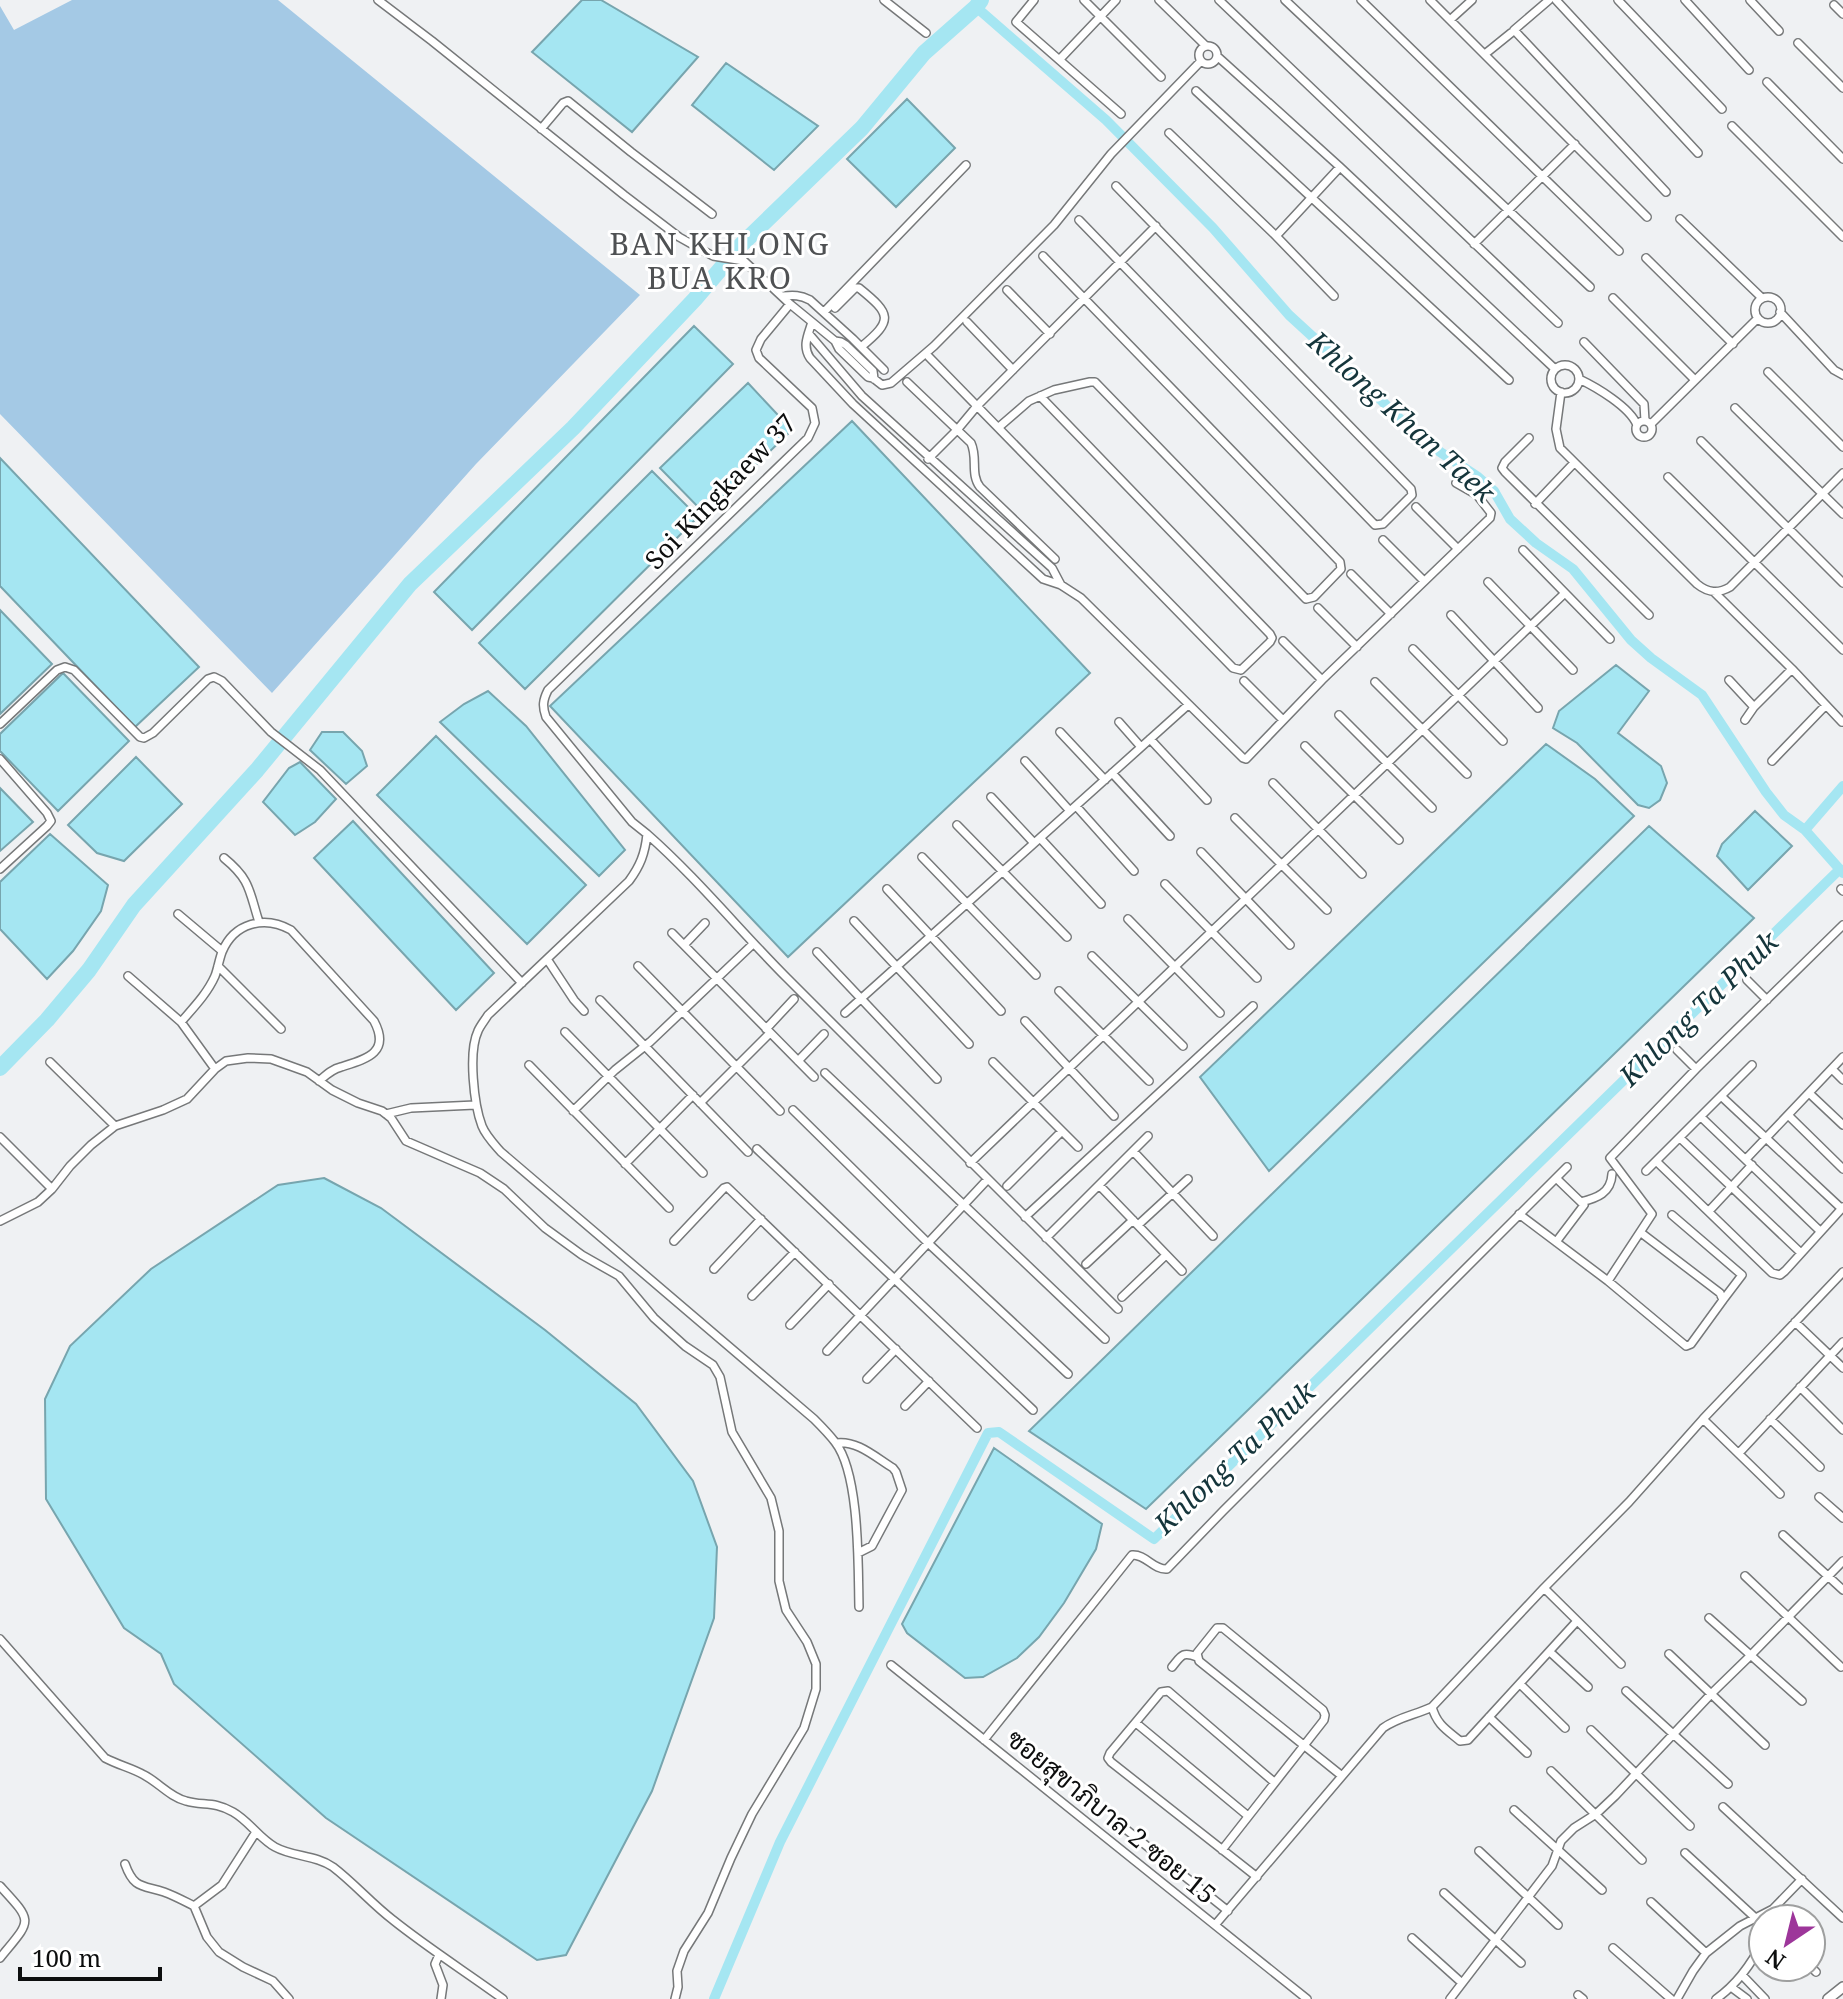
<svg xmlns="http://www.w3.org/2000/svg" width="1843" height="1999" font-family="'Noto Serif',Sarabun,serif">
<rect width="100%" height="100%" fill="#eff1f3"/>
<!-- green -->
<path fill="#a4c9e5" d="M 72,0 L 278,0 L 640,295 L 476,464 L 272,693 L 0,414 L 0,6 L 14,30 Z"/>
<!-- water -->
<path fill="#a5e6f2" stroke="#77a5ae" stroke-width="2" d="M 582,0 L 601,0 L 698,57 L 632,132 L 532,52 Z
M 726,63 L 818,126 L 774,170 L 692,105 Z
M 907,99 L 955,148 L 896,207 L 847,159 Z
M 694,326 L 733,364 L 472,630 L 434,592 Z
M 748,383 L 792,430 L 705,514 L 660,468 Z
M 852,421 L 1090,673 L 788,957 L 550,706 Z
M 0,458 L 199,667 L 135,727 L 0,586 Z
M 652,471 L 698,517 L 525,689 L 479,643 Z
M 0,610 L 52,664 L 0,714 Z
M 1616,665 L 1649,691 L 1618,733 L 1661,766 L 1667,783 L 1660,800 L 1649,808 L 1638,805 L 1577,743 L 1553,728 L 1559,711 Z
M 63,673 L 129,741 L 58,811 L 0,751 L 0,734 Z
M 488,691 L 526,726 L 625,850 L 599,876 L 440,722 L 464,704 Z
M 322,732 L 343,732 L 362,751 L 367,766 L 346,784 L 310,750 Z
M 436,736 L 586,885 L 527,944 L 377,795 Z
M 1546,744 L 1595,779 L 1634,816 L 1269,1171 L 1200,1077 Z
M 136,757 L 182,804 L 124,861 L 97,853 L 68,825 Z
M 300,762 L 336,799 L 315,822 L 295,835 L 263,802 L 289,768 Z
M 0,788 L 33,822 L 0,851 Z
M 1755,811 L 1792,846 L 1748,890 L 1717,856 L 1722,844 Z
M 353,821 L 494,973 L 456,1010 L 314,858 Z
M 1649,826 L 1754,918 L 1146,1509 L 1029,1431 Z
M 50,834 L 108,885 L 101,911 L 73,951 L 47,979 L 0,929 L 0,882 Z
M 324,1178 L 381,1208 L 545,1330 L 636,1404 L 693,1481 L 717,1547 L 714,1618 L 652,1791 L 566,1955 L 537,1960 L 326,1818 L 174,1684 L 161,1654 L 124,1628 L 46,1499 L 45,1399 L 70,1346 L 151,1269 L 278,1185 Z
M 994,1448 L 1102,1524 L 1096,1549 L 1064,1603 L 1039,1637 L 1017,1658 L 983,1677 L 965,1678 L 907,1633 L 902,1624 Z"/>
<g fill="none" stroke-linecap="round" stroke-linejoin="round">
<!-- canal -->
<path stroke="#a5e6f2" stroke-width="10" d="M 976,7 L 1106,120 L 1213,228 L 1289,315 L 1372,391 L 1419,438 L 1478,477 L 1494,491 L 1510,519 L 1536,543 L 1573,569 L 1631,640 L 1651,658 L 1702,695 L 1766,792 L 1784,815 L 1805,830 L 1843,873
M 1805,830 L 1843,786
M 714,1999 L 780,1842 L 988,1433 L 999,1432 L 1154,1539 L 1840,869"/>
<!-- river -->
<path stroke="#a5e6f2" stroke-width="16" d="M 0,1068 L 47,1020 L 89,970 L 134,905 L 257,770 L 410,584 L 573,428 L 695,299 L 740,246 L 862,128 L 924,53 L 976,7 L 981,0"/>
<defs>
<path id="minor" d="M 378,0 L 432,41 L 624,195 L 679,237 L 713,256 L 744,261 L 790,304 L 761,339 L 756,350 L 759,358 L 812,408 L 815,423 L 808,438 L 548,690 C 543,700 542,706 546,717 L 632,822 L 647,834 C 645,854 640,866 629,881 L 488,1015 C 485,1020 480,1026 478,1031 C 468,1052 474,1105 482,1126 C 486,1136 494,1144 501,1152 L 814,1419 C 821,1426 829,1434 835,1442 C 860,1474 858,1566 859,1607
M 884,0 L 926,33
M 1034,0 L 1016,22 L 1121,114
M 1084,0 L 1161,77
M 1159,0 L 1206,46
M 1219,0 L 1558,323
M 1285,0 L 1590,287
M 1361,0 L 1619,251
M 1430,0 L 1647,217
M 1549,0 L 1514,30 L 1666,192
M 1556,0 L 1698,153
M 1618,0 L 1722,109
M 1685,0 L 1749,70
M 1750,0 L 1779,31
M 1834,5 L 1843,14
M 1450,20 L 1472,0
M 1798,43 L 1843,88
M1199 55a9 9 0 1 1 18 0a9 9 0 1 1-18 0Z
M 1485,54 L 1511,33
M 1217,56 L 1340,167 L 1555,369
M 1060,59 L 1116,0
M 1767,82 L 1843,159
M 1196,91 L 1509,380
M 1732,126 L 1843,237
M 541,129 L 563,103 L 568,101 L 631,152 L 712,214
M 1169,133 L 1276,236 L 1334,296
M 1680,219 L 1762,298
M 1079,220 L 1375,525 L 1383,524 L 1412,495 L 1411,489 L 1116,186
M 1276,236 L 1340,167
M 1474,244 L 1575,144
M 1646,258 L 1733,344
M 1007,290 L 1050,334
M 783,296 C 794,295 800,295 810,300 L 853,339 L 884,370
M1755 310a13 13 0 1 1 26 0a13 13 0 1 1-26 0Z
M 1613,298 L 1695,380
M 790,304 L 812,322 C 808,335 802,346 810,358 L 853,404 L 1043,579 L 1061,585 L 1081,598 L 1243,758 L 1246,759 L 1322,680 L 1490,518 L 1491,513 L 1477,495 L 1456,483
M 835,308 L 855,288 L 859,288 C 891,314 894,320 861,347
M 824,312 L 966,165
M 1780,312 L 1834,370 L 1843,375
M 812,322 L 835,341 L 839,349 L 868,377 L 873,378 L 882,385 L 891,383 L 934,346 L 1054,225 L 1111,154 L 1201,61
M 967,322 L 1013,370
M 809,334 L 862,396 L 1052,568 L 1061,585
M 835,341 L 841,342 L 846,345 L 873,371 L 874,379
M 1584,342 L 1644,404 L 1645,421
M 929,357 L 1233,668 L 1241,670 L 1270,642 L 1272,638 L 1270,634 L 1040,396
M1551 379a14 14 0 1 1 28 0a14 14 0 1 1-28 0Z
M 1768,372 L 1843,447
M 1579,379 C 1596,387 1630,407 1637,425
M 907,382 L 971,443 C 978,458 970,474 980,487 L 1055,559
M 1561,392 L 1556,429 L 1560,448 L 1697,584 C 1708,593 1718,594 1730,587 L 1843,473
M 1735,408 L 1843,514
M1636 429a8 8 0 1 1 16 0a8 8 0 1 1-16 0Z
M 1651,424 L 1758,318
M 999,427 L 1029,401 L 1054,390 L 1090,382 L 1095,382 L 1306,599 L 1314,597 L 1341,569 L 1340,562 L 1043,256
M 1529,438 L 1505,462 L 1502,468 L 1505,472 L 1649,615
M 1701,441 L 1843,583
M 928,459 L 957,430 L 977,406 L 1156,226
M 1668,477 L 1843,650
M 1535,504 L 1574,463
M 1416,507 L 1458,549
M 1383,540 L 1424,581
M 1523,550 L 1610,639
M 1351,574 L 1391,614
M 1488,582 L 1573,670
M 1715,593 L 1792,669 L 1842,722
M 1318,608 L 1357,647
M 1451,615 L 1538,708
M 1283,641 L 1322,680
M 1413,649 L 1503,741
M 1729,680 L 1754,707
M 1244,681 L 1283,720
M 1375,682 L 1467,774
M 1339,715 L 1432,808
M 1745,720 L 1754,707 L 1792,669
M 1119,722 L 1141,747
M 0,724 L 57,670 L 65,667 L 74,670 L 140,737 L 144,738 L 153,733 L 208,679 L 214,677 L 222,681 L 271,732 L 320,770 L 522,983
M 1060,732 L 1105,780
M 1150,739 L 1207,800
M 1305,746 L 1399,840
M 0,759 L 47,813 L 51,821 L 47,826 L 0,869
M 1025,761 L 1070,811
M 1772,761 L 1826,705
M 1112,773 L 1170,836
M 1273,783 L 1362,874
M 991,797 L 1034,843
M 1076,806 L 1134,871
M 1235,818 L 1327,910
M 957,825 L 1067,937
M 647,834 C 697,878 740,931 787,978 C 897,1089 1008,1199 1118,1309
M 1040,838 L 1101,904
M 1201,852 L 1290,945
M 922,857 L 1036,975
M 224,858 C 251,880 249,891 259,922
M 1165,884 L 1257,978
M 887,889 L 1001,1011
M 1841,889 L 1843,891
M 178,914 L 222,951
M 1128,919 L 1220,1013
M 854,921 L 969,1044
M 672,933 L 814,1077
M 684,945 L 705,923
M 817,952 L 937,1079
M 1092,956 L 1183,1046
M 547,959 L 574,1000 L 584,1011
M 218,966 L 281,1029
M 638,966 L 780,1111
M 128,976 L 181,1022 L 215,1069
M 1747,980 L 1767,1000
M 1059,991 L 1149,1081
M 600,1000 L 748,1152
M 845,1013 L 1188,705
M 1025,1021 L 1114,1116
M 181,1022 C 193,1008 207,994 215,976 C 218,968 219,960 222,952 C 234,923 264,915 291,930 L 374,1021 C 391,1053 366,1059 341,1067 C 332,1069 326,1075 319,1081
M 766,1029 L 794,999
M 565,1032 L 703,1173
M 1677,1050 L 1696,1069
M 798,1061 L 824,1034
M 50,1062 L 115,1126
M 993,1062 L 1078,1147
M 529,1065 L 669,1208
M 1832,1069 L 1843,1080
M 825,1073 L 1105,1339
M 1809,1093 L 1843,1125
M 1721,1096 L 1842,1209
M 700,1103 L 770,1033
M 793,1110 L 928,1243 L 1068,1374
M 573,1111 L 615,1070 L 650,1042 L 753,944
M 386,1114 L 411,1108 L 475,1105
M 1788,1115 L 1843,1169
M 1701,1117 L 1820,1231
M 0,1137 L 52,1189
M 1680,1138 L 1801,1253
M 757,1149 L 1033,1410
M 1133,1151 L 1213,1236
M 1746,1159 L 1843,1057
M 1656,1161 L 1772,1273 L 1780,1275 L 1785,1271 L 1843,1207
M 970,1163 L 1565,593
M 625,1164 L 693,1095
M 1646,1171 L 1752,1065
M 1099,1185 L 1182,1271
M 1007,1186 L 1062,1131
M 1581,1202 C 1597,1198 1611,1193 1612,1174
M 1709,1211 L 1752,1165
M 1519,1214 L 1608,1281 L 1652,1214 L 1610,1158 L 1696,1069 L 1843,925
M 1672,1215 L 1742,1275 L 1723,1300
M 1025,1217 L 1253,1006
M 0,1221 L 38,1202 L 52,1189 L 70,1166 L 91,1145 L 115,1126 L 163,1110 L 187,1099 L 215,1069 L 226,1061 L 248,1058 L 271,1059 L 307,1072 L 332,1090 L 358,1103 L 382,1111 L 391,1118 L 406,1141 L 480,1173 L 504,1189 L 545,1228 L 582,1255 L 619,1276 L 654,1318 L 685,1346 L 713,1365 L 720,1377 L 732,1432 L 771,1498 L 779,1531 L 779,1581 L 786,1610 L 807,1642 L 816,1664 L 816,1689 L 804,1728 L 752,1814 L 731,1858 L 708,1913 L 684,1951 L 677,1971 L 678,1987 L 675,1999
M 1138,1225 L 1188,1179
M 1046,1238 L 1148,1136
M 674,1241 L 724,1188 L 727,1187 L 977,1428
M 1556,1242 L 1584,1205 L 1556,1178
M 1086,1264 L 1133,1220
M 714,1269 L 761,1219
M 1608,1281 L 1686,1346 L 1691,1344 L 1723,1300 L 1720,1293 L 1640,1232
M 752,1296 L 795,1252
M 1122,1297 L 1166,1255
M 1795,1322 L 1843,1368
M 790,1325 L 829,1284
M 827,1351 L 987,1180
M 867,1379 L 896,1349
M 1800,1387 L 1843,1430
M 905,1406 L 929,1381
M 1703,1419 L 1780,1494
M 1770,1419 L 1820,1467
M 836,1443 C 857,1440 875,1457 893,1468 L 896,1472 L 902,1490 L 872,1546 L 858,1553
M 1739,1453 L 1843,1342
M 1819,1497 L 1843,1518
M 1783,1535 L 1843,1590
M 1745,1576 L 1841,1667
M 1544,1588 L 1621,1664
M 1709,1618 L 1802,1701
M 0,1639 L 105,1758 C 118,1765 132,1768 144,1775 C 158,1782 170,1797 186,1801 C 203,1806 214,1801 233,1812 C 249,1821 259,1838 275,1847 C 293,1857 316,1855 333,1867 C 354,1883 372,1904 393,1920 C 428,1948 466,1972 503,1999
M 1550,1652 L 1588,1687
M 1669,1654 L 1765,1745
M 891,1665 L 1307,1999
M 1172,1667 C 1181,1656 1182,1651 1197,1657
M 1520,1684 L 1565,1728
M 1626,1691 L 1728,1784
M 1432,1707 C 1437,1725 1447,1730 1460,1741 L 1468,1740 L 1577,1621
M 1489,1717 L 1527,1753
M 1136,1723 L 1248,1816
M 1591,1730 L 1690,1826
M 984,1740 L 1132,1555 C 1146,1554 1153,1570 1167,1569 L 1223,1511 L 1567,1167
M 1551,1771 L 1642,1860
M 1723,1807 L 1843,1918
M 1514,1810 L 1602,1890
M 1118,1823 L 1228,1911
M 1222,1850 L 1324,1720 L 1325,1715 L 1323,1710 L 1223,1628 L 1217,1628 L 1197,1653 L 1199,1661 L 1342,1776
M 1479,1851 L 1558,1925
M 1685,1853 L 1763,1925
M 125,1864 C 134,1889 142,1885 164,1892 C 175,1896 184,1901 194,1906 L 207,1937 L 219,1952 L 243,1967 L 273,1981 L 289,1999
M 1257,1877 L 1111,1762 L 1108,1758 L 1110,1753 L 1161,1692 L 1168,1691 L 1274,1782
M 0,1886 C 34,1923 32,1919 0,1958
M 1444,1893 L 1521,1963
M 1651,1902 L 1706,1953
M 194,1906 L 222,1885 L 256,1832
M 1215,1925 L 1383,1728 C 1398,1717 1415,1715 1432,1707 L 1544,1588 L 1629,1502 L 1703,1419 L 1843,1272
M 1412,1938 L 1462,1983
M 1613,1948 L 1671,1999
M 439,1955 L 435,1964 L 443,1985 L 441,1999
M 1811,1967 L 1816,1972
M 1742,1975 L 1765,1999
M 1731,1987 L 1747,1999
M 1578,1995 L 1583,1999
M 1450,1999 L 1552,1866 L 1561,1841 L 1574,1828 L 1596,1814 L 1615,1796 L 1712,1693 L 1751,1655 L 1843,1561
M 1677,1999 L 1693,1971 L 1706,1953 L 1740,1926 L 1773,1909 L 1802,1879
M 1716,1999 C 1736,1985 1752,1963 1763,1941"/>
<path id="tertiary" d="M 1828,1999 L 1843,1987"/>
</defs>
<!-- minor casing -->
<use href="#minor" stroke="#767879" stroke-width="10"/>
<!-- tertiary casing -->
<use href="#tertiary" stroke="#767879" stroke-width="12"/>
<!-- minor -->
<use href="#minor" stroke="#fff" stroke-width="7"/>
<!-- tertiary -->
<use href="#tertiary" stroke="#fff" stroke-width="9"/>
</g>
<g text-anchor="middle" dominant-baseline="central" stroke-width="6" stroke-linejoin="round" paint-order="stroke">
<!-- street labels -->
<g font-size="26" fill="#0d0e0e" stroke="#fff">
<text transform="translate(720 491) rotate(-46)">Soi Kingkaew 37</text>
<text transform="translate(1112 1816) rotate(39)">ซอยสุขาภิบาล 2 ซอย 15</text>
</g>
<!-- water labels -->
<g font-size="28" font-style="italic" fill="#15353b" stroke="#fff">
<text transform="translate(1402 416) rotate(42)">Khlong Khan Taek</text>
<text transform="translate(1698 1008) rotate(-44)">Khlong Ta Phuk</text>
<text transform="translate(1234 1457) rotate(-43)">Khlong Ta Phuk</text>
</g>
<!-- quarter labels -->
<g font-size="30" letter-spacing="2" fill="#4f5153" stroke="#fff">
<text x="720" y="243">BAN KHLONG<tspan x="720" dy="34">BUA KRO</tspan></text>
</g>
</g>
<!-- north arrow -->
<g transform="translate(1787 1943) rotate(215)"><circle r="38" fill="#ffffff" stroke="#9e9f9f" stroke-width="2"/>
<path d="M0-6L14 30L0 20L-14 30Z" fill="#9d369a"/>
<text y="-12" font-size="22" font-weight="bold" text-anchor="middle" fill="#0d0e0e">N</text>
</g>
<!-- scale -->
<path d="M20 1967v12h140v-12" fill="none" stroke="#0d0e0e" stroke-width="4"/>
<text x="32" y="1967" font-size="24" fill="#0d0e0e" stroke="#ffffff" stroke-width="6" paint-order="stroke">100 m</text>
</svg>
